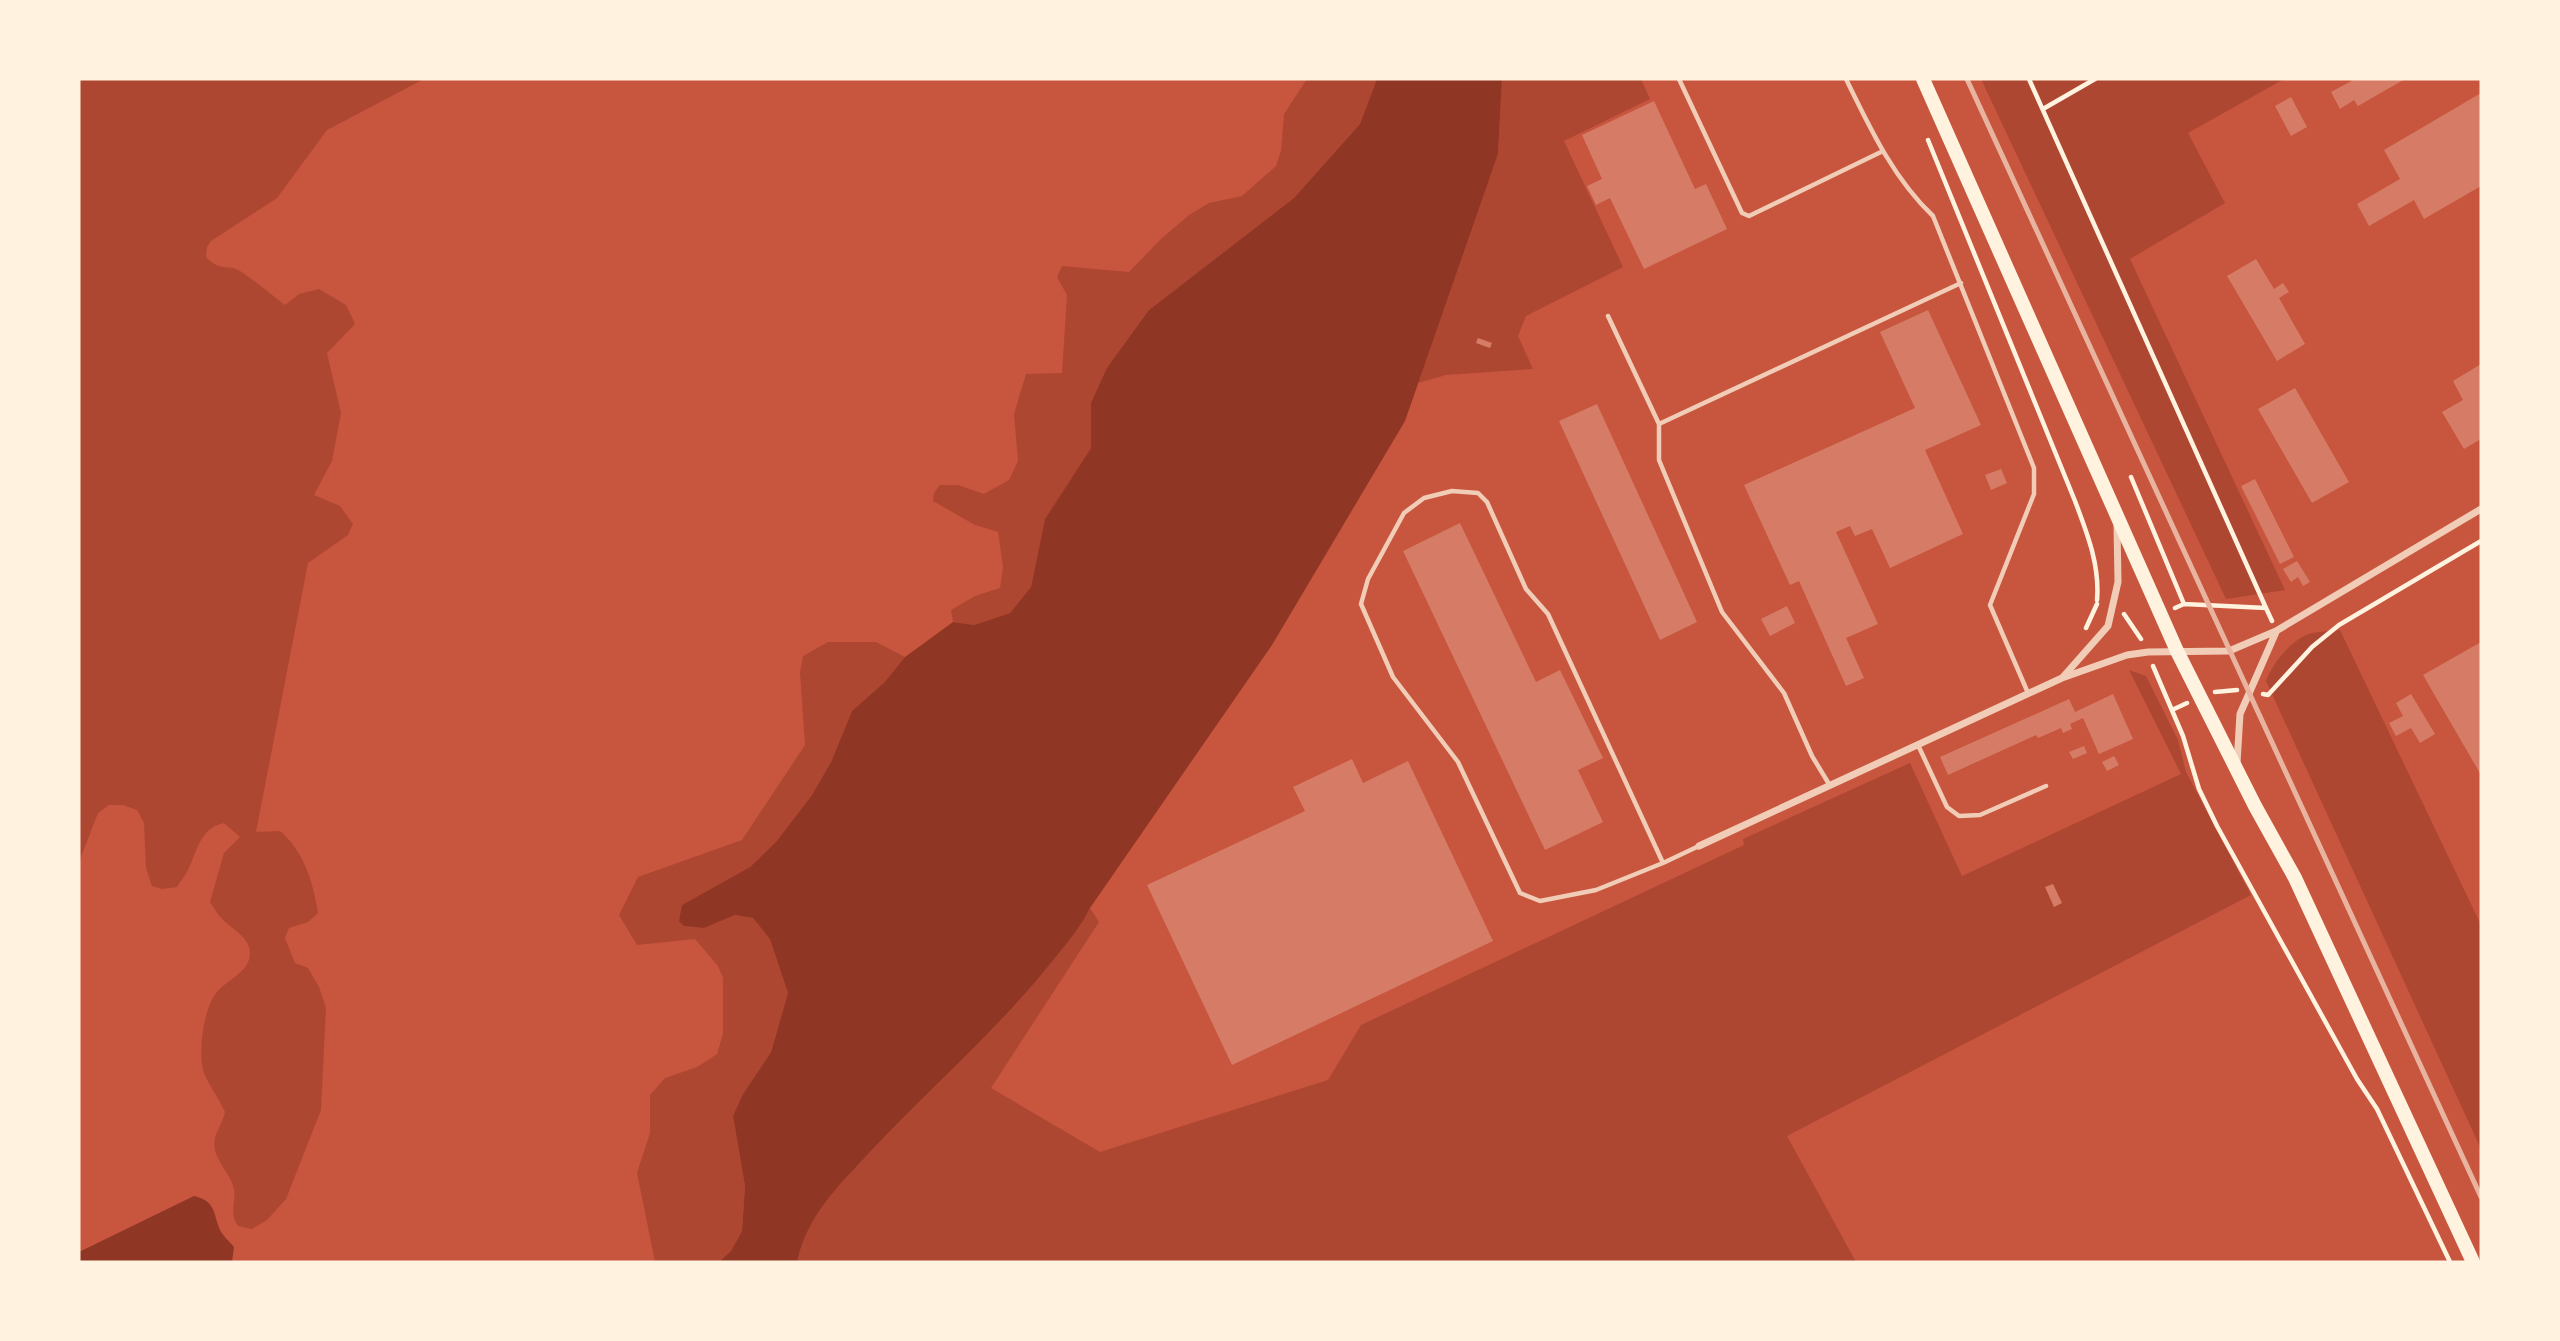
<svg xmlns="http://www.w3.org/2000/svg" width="2560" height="1341" font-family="Karla,sans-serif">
<rect width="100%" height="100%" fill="#c8553d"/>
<!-- green -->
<path fill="#ae4732" d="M 79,79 L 424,79 L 327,130 L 277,198 L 211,241 L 207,247 L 206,257 C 221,273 227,263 240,271 C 256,281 270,294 285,305 L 299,294 L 319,289 L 346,305 L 355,324 L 327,353 L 341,413 L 332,461 L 314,495 L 340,506 L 353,524 L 348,535 L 308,563 L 256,832 L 280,831 C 304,852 313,881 318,913 L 308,922 L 289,928 L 285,938 L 295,963 L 308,968 L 319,987 L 326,1008 L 321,1110 L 286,1199 L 267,1220 L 252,1229 L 238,1226 C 229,1214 236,1203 234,1189 C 231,1172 210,1157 215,1138 C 217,1129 223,1122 225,1112 C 220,1100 206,1081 203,1070 C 198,1050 204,1007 217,992 C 229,978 255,970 249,947 C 245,935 231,928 223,920 C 218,915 214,908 210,902 L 224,853 L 240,837 L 224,823 C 199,828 197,853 187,872 C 184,877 180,882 177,887 L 162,889 L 152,886 L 146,868 L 144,823 L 137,810 L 123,805 L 109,805 L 98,813 L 79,862 Z
M 1307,79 L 1377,79 L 1360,124 L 1294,198 L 1149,310 L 1091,403 L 1091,448 L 1045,519 L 1031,587 L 1010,613 L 974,625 L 953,622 L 951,610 L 975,596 L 1000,588 L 1003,567 L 998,532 L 975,525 L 933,501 L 934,493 L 940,485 L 958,485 L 984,494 L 1009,480 L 1018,461 L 1014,414 L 1026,374 L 1062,373 L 1067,295 L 1057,277 L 1062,266 L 1129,272 L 1160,240 L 1189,215 L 1209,203 L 1242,196 L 1276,166 L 1281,151 L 1284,114 Z
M 1502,79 L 1641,79 L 1650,99 L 1564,141 L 1623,267 L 1526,316 L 1518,336 L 1533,369 L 1446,375 L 1418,383 L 1498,154 Z
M 1981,79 L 2284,79 L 2188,133 L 2225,203 L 2130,259 L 2285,590 L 2226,599 Z
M 2340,630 L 2481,925 L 2481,1149 L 2266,681 C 2273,663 2288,644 2306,635 C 2316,631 2330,631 2340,630 Z
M 828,642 L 876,642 L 905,657 L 886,682 L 852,711 L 831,762 L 812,795 L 776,842 L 750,867 L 682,905 L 684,926 L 704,928 L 735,915 L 753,918 L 770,938 L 788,993 L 771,1052 L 743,1094 L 733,1116 L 745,1186 L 742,1231 L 731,1251 L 719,1262 L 655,1262 L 637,1173 L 650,1133 L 650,1095 L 665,1078 L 697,1067 L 717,1054 L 723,1034 L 723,978 L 718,966 L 695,939 L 637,945 L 619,915 L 638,877 L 742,840 L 805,745 L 800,672 L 803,656 Z
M 2129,670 L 2146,676 L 2178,740 L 2186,772 L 2251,895 L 1787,1136 L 1856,1262 L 797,1262 C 808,1214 837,1188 869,1153 C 928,1090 995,1032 1049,964 C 1064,946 1080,929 1090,908 L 1099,922 L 991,1088 L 1100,1152 L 1328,1080 L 1361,1025 L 1744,845 L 1743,839 L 1910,763 L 1962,876 L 2181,774 Z"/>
<!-- water -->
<path fill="#8f3625" d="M 1377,79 L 1502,79 L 1498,154 L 1405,421 L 1272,645 L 1090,908 C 1080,929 1064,946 1050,964 C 995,1032 928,1090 869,1153 C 837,1188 808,1214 797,1262 L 719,1262 L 731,1251 L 742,1231 L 745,1186 L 733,1116 L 743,1094 L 771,1052 L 788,993 L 770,939 L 753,918 L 735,915 L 704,928 L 684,926 L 679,921 L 682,905 L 750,867 L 776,842 L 812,795 L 831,762 L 852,711 L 885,682 L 905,657 L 953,622 L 974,625 L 1010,613 L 1031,587 L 1045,519 L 1091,448 L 1091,403 L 1107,368 L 1149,310 L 1294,198 L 1360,124 Z
M 194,1196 C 216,1201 213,1213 220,1230 C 223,1236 230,1242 234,1247 L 232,1262 L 79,1262 L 79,1252 Z"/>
<!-- building -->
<path fill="#d67c66" d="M 2355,79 L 2405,79 L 2358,106 L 2354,100 L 2340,109 L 2331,92 Z
M 2481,93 L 2481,186 L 2424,219 L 2414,200 L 2369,226 L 2357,204 L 2400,179 L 2384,150 Z
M 2291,97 L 2307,127 L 2291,136 L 2275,106 Z
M 1654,101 L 1695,189 L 1706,184 L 1727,229 L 1644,269 L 1610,198 L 1596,205 L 1587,186 L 1602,179 L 1582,135 Z
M 2256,259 L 2274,289 L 2283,283 L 2289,292 L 2279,298 L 2305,344 L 2277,361 L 2227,276 Z
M 1928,310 L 1981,425 L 1925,450 L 1963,534 L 1890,568 L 1872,529 L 1855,536 L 1850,526 L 1836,532 L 1878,624 L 1846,638 L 1864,678 L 1846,686 L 1799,581 L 1790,585 L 1744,485 L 1915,408 L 1880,332 Z
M 1478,338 L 1492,343 L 1490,348 L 1476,343 Z
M 2481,364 L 2481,439 L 2464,449 L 2442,412 L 2463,400 L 2453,381 Z
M 2295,388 L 2349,482 L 2312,503 L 2258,409 Z
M 1597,404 L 1697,622 L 1660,640 L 1559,421 Z
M 2001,469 L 2007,483 L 1991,490 L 1985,475 Z
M 2255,479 L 2294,557 L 2280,564 L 2241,486 Z
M 1460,523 L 1536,682 L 1560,670 L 1603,758 L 1578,770 L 1603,822 L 1545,850 L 1403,551 Z
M 2297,561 L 2310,582 L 2303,586 L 2298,577 L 2291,582 L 2283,569 Z
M 1787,606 L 1795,623 L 1770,636 L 1761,619 Z
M 2481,642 L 2481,775 L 2423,675 Z
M 2113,694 L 2133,739 L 2099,754 L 2083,718 L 2070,724 L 2072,729 L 2063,733 L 2061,728 L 2038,738 L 2036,735 L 1948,775 L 1940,757 L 2069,699 L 2075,712 Z
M 2411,694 L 2435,734 L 2420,743 L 2411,728 L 2396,736 L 2389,723 L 2403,716 L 2396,703 Z
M 2084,746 L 2087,753 L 2073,759 L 2069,752 Z
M 2114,756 L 2119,765 L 2107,771 L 2102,762 Z
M 1352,759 L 1363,783 L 1408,761 L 1493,941 L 1232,1065 L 1147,885 L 1305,811 L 1293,787 Z
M 2053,884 L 2062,903 L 2054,907 L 2045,887 Z"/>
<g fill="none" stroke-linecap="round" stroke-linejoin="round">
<!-- path -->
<path stroke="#fff3e0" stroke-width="4.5" d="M 2029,79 L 2266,608
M 2043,109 L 2095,79
M 1928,140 L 2075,501 C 2087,533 2100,565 2097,600
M 2131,477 L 2184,604
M 2175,608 L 2184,604 L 2266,608 L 2272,621
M 2124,614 L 2141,639
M 2086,628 L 2097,604
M 2153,666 L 2183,736 L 2199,789 L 2217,826 L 2357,1079 L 2377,1109 L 2450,1262
M 2215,692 L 2237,690
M 2263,694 L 2268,695 L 2312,647 L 2339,625 L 2481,541
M 2172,710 L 2187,703"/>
<!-- service -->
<path stroke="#f1ccb7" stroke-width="4.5" d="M 1679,79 L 1742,213 L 1749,216 L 1883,151
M 1846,79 C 1870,128 1893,178 1933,216 L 2034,468 L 2034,494 L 1990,605 L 2028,693
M 1608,316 L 1659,424 L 1659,460 L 1722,612 L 1784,693 L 1812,756 L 1829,784
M 1659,424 L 1961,283
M 1918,745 L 1947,807 L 1959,816 L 1980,815 L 2046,786
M 1663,863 L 1596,890 L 1540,901 L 1520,893 L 1458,762 L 1393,677 L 1361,604 L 1368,579 L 1404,513 L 1424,498 L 1452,491 L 1478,493 L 1487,502 L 1526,589 L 1548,614 L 1663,863 L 1699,846"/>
<!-- minor -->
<path stroke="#f1ccb7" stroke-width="7" d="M 2063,677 L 2108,626 L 2118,582 L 2117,525
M 2237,763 L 2240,714 L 2276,632
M 1699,846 L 2062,678 L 2127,655 L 2148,652 L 2229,651 L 2276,631 L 2481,509"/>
<!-- primary -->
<path stroke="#fff3e0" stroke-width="14" d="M 1923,79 L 2177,651 L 2255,806 L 2295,878 L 2473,1262"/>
<!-- rail -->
<path stroke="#e9b49f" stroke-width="5" d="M 1967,79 L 2481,1197"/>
</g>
<!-- border -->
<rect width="2560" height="1341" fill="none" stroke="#fff3e0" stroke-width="161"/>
</svg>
